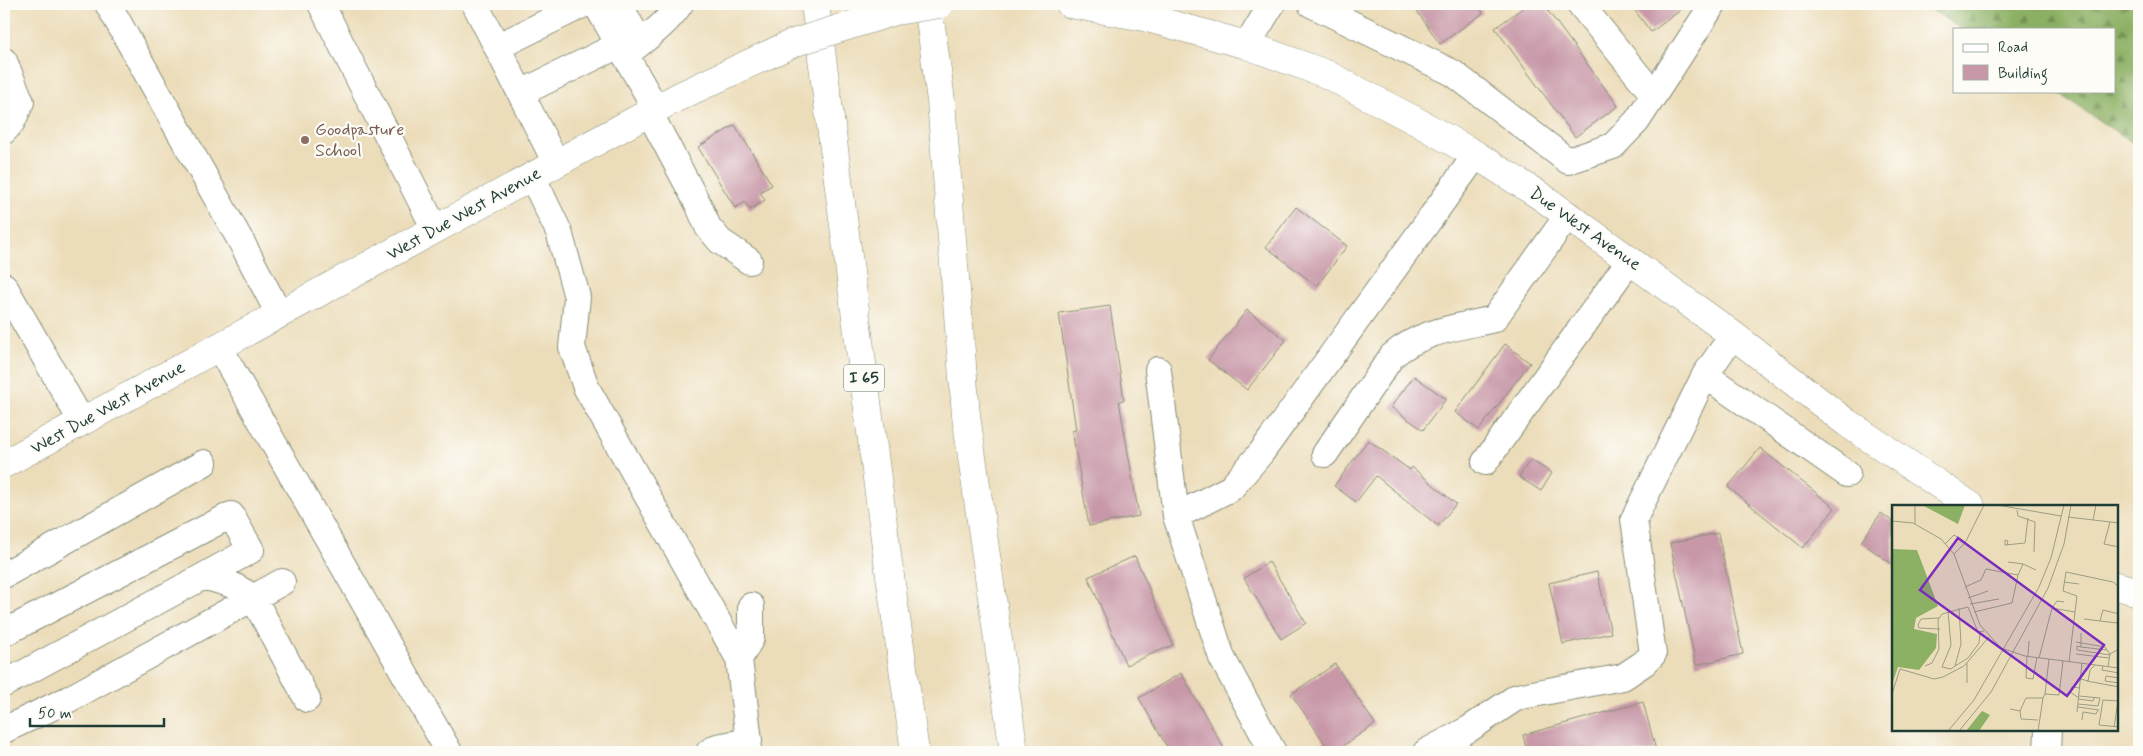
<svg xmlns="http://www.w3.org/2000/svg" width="2143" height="756" font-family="Mynerve,sans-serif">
<defs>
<pattern id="forest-firs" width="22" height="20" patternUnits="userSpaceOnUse" patternTransform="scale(1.25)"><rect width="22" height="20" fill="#8cb064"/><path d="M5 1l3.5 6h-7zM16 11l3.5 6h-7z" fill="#729053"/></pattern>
</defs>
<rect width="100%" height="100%" fill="#fdfcf7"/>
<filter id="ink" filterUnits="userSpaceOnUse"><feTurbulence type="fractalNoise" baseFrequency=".02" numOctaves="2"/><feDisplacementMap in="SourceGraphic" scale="10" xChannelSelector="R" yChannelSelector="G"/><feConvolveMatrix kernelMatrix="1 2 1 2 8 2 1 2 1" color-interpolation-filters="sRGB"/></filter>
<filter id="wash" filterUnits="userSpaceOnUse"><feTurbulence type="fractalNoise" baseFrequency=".0096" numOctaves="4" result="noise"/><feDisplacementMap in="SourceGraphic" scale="20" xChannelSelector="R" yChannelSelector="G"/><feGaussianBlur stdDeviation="1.12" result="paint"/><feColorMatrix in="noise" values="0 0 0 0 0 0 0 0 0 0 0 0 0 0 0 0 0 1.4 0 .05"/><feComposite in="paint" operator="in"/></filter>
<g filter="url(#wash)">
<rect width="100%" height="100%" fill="#ecddba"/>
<!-- forest -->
<path fill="url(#forest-firs)" stroke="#56764c" d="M 1923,4 L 2139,4 L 2139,147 L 2055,91 L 2114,91 L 2114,29 L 1961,29 Z"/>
<g id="blocks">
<!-- building -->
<path fill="#c898a8" d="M 1412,4 L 1477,4 L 1483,13 L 1440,44 Z
M 1528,4 L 1543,4 L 1618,106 L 1575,137 L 1495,28 Z
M 1630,4 L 1689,4 L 1651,32 Z
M 735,125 L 772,185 L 760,192 L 765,200 L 750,210 L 745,202 L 735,208 L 698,147 Z
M 1296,207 L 1347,246 L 1317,286 L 1266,247 Z
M 1110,306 L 1124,400 L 1119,401 L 1139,516 L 1089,526 L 1072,431 L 1076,430 L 1059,313 Z
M 1247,310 L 1286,340 L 1247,390 L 1208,360 Z
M 1505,344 L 1530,363 L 1479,430 L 1455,412 Z
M 1414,376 L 1446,399 L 1423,430 L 1391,407 Z
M 1368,440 L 1410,470 L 1412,467 L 1456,504 L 1438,526 L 1376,476 L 1356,502 L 1334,486 Z
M 1760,448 L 1835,508 L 1803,548 L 1728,487 Z
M 1530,460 L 1552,473 L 1541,491 L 1519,477 Z
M 1881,513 L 1893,522 L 1893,565 L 1861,542 Z
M 1718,533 L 1743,654 L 1696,665 L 1670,543 Z
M 1135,556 L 1173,645 L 1126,665 L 1088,577 Z
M 1269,562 L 1306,623 L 1281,639 L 1244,578 Z
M 1597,572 L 1611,633 L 1563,644 L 1549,583 Z
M 1335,664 L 1375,724 L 1334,752 L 1331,752 L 1291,694 Z
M 1181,673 L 1226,752 L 1170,752 L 1139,698 Z
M 1643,702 L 1656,750 L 1646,752 L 1527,752 L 1523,735 Z"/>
</g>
</g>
<g filter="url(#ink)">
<use href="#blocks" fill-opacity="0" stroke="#868d77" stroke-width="1"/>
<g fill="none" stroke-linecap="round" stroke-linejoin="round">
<defs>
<path id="minor" d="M 108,4 L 243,245 L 279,314
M 321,4 L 435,229
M 475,4 L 556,163
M 596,4 L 656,109
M 619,4 L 640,43
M 1311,4 L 1453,73 L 1568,161 L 1613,146 L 1637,121 L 1713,4
M 1580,4 L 1654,95
M 1247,45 L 1272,4
M 497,47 L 584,4
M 625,55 C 645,39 666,25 680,4
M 4,61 L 21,102 L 12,122 L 4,131
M 521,93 L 619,45
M 649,112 L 698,204 L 708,227 L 720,241 L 749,261
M 532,176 L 559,232 L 577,297 L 572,347 L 586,387 L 739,659 L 749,741 L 717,747 L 709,752
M 4,286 L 82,422
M 219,347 L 449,752
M 1158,370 L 1176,516
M 1705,375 L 1847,474
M 1325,454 L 1392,356 C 1420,331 1459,327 1494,319 L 1568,215
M 1485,462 L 1630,260
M 4,575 L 204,463
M 4,633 L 231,515 L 251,550 L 204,576
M 739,659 L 751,638 L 751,606
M 4,684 L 204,576 L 230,584 L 253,597 L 307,699
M 4,730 L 69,699 L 282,582
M 1273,752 L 1222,658 L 1176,516 L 1231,488 L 1261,453 L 1476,155
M 1426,752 L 1469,729 L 1517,697 L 1623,677 L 1644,663 L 1653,654 L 1634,519 L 1705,375 L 1733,335
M 2047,752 L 2048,730"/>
<path id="major" d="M 1070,4 L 1144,17 L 1247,45 L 1326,74 L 1416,121 L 1476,155 L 1542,197 L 1733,335 L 1847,423 L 1971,506
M 4,464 L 678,97 L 793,43
M 2117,586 L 2139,592"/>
<path id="highway" d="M 815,4 L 888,562 L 915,752
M 928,4 L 941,101 L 966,415 L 1014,752"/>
</defs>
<!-- minor casing -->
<use href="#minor" stroke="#868d77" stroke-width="28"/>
<!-- major casing -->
<use href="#major" stroke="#868d77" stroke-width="29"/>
<!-- highway casing -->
<use href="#highway" stroke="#868d77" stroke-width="29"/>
<!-- minor -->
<use href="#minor" stroke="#fff" stroke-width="26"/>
<!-- major -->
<use href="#major" stroke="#fff" stroke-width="28"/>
<!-- highway -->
<use href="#highway" stroke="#fff" stroke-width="28"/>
<defs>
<path id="major-bridge" d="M 793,43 L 896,11 L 940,4"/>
</defs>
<!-- major-bridge casing -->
<use href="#major-bridge" stroke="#868d77" stroke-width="29" stroke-linecap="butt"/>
<!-- major-bridge -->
<use href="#major-bridge" stroke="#fff" stroke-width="28"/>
</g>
</g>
<!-- markers -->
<circle fill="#8d6e63" stroke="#fdfcf7" stroke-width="2" cx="305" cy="140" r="5"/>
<g text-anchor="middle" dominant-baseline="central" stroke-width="4.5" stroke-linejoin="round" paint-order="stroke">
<!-- shield labels -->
<rect fill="#fdfcf7" stroke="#62766e" stroke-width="1" x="844" y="364.5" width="40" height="27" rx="4"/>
<g font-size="16" font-weight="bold" fill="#1f3d34">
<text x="864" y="378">I 65</text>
</g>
<!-- education labels -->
<g font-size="18" fill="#785e54" stroke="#fdfcf7" text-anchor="start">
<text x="315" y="130">Goodpasture<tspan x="315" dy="21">School</tspan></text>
</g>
<!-- street labels -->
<g font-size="18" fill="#1f3d34" stroke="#fdfcf7">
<text transform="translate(464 214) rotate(-29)">West Due West Avenue</text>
<text transform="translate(1585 229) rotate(35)">Due West Avenue</text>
<text transform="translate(108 408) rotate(-29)">West Due West Avenue</text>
</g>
</g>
<!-- overview -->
<g transform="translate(1892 505)">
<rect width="226" height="226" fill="#ecddba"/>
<path d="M 30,0 L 73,0 L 66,19 ZM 0,44 L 25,45 L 46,101 L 24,113 L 22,124 L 45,129 L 44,143 L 27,165 L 6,162 L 0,179 ZM 90,206 L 98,210 L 87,226 L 74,226 Z" fill="#8cb064"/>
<path fill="none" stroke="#9a9d84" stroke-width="1" d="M 23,0 L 23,19M 105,0 L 169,11M 125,5 L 126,11 L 143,17 L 142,47M 176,12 L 227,18M 201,15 L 204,0M 0,16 L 21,18 L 49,34 L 62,49 L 88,120 L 109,143 L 133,151 L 227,163M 218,17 L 212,39 L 227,42M 53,39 L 62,30 L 73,37M 115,40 L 116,36 L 113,35 L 113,40 L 133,38 L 136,13M 62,49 L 73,38 L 92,0M 116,57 L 131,59M 126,70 L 131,59 L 144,65M 172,77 L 187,79M 73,82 L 89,75 L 94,64 L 126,70 L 120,98 L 82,107M 76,93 L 96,86M 78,99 L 107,94M 160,103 L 165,96 L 172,97M 56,107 L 59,140 L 50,162 L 59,164 L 63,161 L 69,139 L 67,103M 183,107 L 185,91 L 171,86 L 174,67 L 221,77 L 227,82M 47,113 L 29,114 L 26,120 L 27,123 L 48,124M 192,114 L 225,118 L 227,113M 208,116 L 211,105 L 227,109M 189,128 L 189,142 L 215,145 L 218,149M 184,137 L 213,142 L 215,145M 189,142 L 185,141 L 185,145 L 218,150M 184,149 L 217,153M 135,151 L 134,173 L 141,174 L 145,152M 136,151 L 137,136M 147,153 L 160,103 L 183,107 L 177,157M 157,154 L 153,189 L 167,190 L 171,156M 33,161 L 40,158 L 47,144 L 46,115 L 50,109 L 76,102 L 86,127 L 92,126M 63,161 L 76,153 L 87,138 L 88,128M 211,161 L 210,165 L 227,168M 216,162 L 218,149 L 227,144M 227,173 L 214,171 L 213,176 L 227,178M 189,174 L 196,176 L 198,165 L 203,160M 195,176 L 227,182M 75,178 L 75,158M 0,189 L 8,164 L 42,174 L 51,172 L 72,161 L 97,132M 187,193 L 178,187 L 180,182 L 188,183M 186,194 L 201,196 L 202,193M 227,196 L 211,195 L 207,220 L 227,222M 186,199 L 206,201 L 208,193 L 187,191M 186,202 L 207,205M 118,204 L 128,206 L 129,214 L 146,215M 128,206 L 134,193 L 151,193 L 153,189M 185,207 L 190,158M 190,215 L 191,207 L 204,209 L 206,205M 222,222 L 226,196M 56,226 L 82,195 L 147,82 L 159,53 L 172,0M 67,226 L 99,187 L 156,83 L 172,39 L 179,0M 146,226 L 151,193"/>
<path fill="#7b2cbf" fill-opacity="0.15" stroke="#7b2cbf" stroke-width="2.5" d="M 66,33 L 212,140 L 175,191 L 28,85 Z"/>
<rect width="226" height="226" fill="none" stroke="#1f3d34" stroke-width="2.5"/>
</g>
<!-- margin -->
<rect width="2143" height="756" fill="none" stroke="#fdfcf7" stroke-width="20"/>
<!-- legend -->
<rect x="1953" y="28" width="162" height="65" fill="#fdfcf7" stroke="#a4b0a9"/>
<rect x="1963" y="44" width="25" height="8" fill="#ffffff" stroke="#a4b0a9"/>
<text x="1998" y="52" font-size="15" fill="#1f3d34">Road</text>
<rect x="1963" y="65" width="25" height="15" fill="#c898a8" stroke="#a4b0a9"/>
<text x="1998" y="78" font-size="15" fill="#1f3d34">Building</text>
<!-- scale -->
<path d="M30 718v8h134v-8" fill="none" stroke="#1f3d34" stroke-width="2.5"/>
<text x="38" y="718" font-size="15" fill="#1f3d34" stroke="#fdfcf7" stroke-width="4" paint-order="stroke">50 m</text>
</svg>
